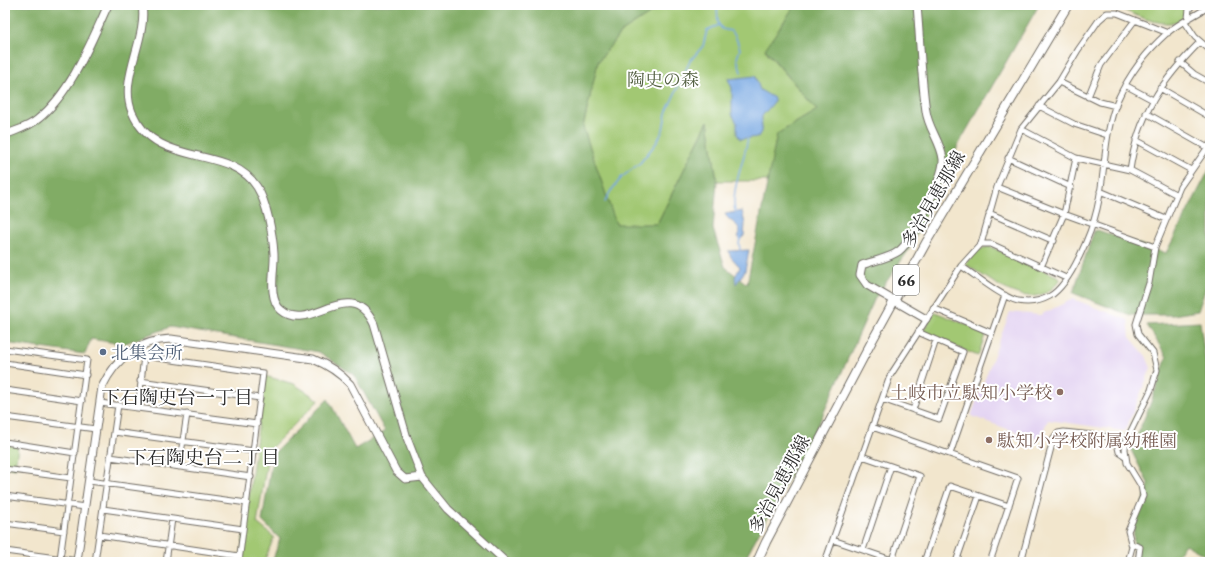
<svg xmlns="http://www.w3.org/2000/svg" width="1215" height="567" font-family="'EB Garamond','Noto Serif JP',serif">
<rect width="100%" height="100%" fill="#fff"/>
<filter id="ink" filterUnits="userSpaceOnUse"><feTurbulence type="fractalNoise" baseFrequency=".025" numOctaves="2"/><feDisplacementMap in="SourceGraphic" scale="8" xChannelSelector="R" yChannelSelector="G"/><feConvolveMatrix kernelMatrix="1 2 1 2 8 2 1 2 1" color-interpolation-filters="sRGB"/></filter>
<filter id="wash" filterUnits="userSpaceOnUse"><feTurbulence type="fractalNoise" baseFrequency=".012" numOctaves="4" result="noise"/><feDisplacementMap in="SourceGraphic" scale="16" xChannelSelector="R" yChannelSelector="G"/><feGaussianBlur stdDeviation="0.9" result="paint"/><feColorMatrix in="noise" values="0 0 0 0 0 0 0 0 0 0 0 0 0 0 0 0 0 1.4 0 .05"/><feComposite in="paint" operator="in"/></filter>
<g filter="url(#wash)">
<rect width="100%" height="100%" fill="#f2e6cd"/>
<!-- built -->
<path fill="#e3d3f2" d="M 1073,299 L 1128,320 L 1130,337 L 1146,356 L 1151,368 L 1125,431 L 1048,420 L 1039,440 L 971,416 L 1010,312 L 1040,315 Z"/>
<!-- green -->
<path fill="#a2c873" stroke="#667a4f" d="M 663,5 L 793,5 L 791,11 L 765,50 L 817,110 L 777,134 L 768,181 L 717,181 L 708,121 L 657,224 L 616,225 L 583,127 L 598,62 L 620,33 Z
M 1112,5 L 1189,5 C 1188,7 1188,12 1186,14 C 1172,36 1130,12 1112,5 Z
M 986,247 L 991,247 L 1059,277 L 1060,280 C 1032,317 994,281 965,264 L 978,250 Z
M 935,312 L 983,331 L 985,335 L 978,356 L 924,333 L 924,329 Z
M 265,376 L 294,384 L 319,400 L 269,450 L 257,523 L 274,537 L 264,562 L 240,562 Z
M 5,444 L 18,446 L 15,469 L 5,467 Z"/>
<!-- forest -->
<path fill="#81ac65" stroke="#566c48" d="M 5,5 L 663,5 L 620,33 L 598,62 L 583,127 L 616,224 L 657,224 L 708,121 L 717,181 L 713,229 L 725,267 L 747,284 L 777,134 L 817,110 L 765,49 L 791,11 L 793,5 L 1039,5 L 961,140 L 908,251 L 875,298 L 820,421 L 743,562 L 272,562 L 280,539 L 262,521 L 273,454 L 328,399 L 355,449 L 385,431 L 354,375 L 319,352 L 170,327 L 123,344 L 91,339 L 85,354 L 5,343 Z
M 1210,168 L 1210,275 L 1198,311 L 1173,315 L 1129,315 L 1073,293 L 1094,231 L 1097,230 L 1166,253 Z
M 1200,322 L 1210,394 L 1210,494 L 1206,556 L 1185,544 L 1173,562 L 1133,562 L 1134,525 L 1149,485 L 1131,450 L 1151,402 L 1167,357 L 1147,325 Z"/>
<!-- water -->
<path fill="#78a8e2" stroke="#526a86" d="M 755,76 L 760,90 L 774,98 L 774,102 L 762,116 L 761,132 L 758,137 L 740,139 L 737,134 L 737,123 L 732,114 L 732,88 L 728,79 Z
M 742,211 L 745,224 L 744,236 L 741,239 L 738,237 C 744,224 729,223 725,214 Z
M 749,250 L 745,271 L 736,284 L 735,277 L 740,267 L 731,257 L 728,251 Z"/>
<g fill="none" stroke-linecap="round" stroke-linejoin="round">
<!-- stream -->
<path stroke="#78a8e2" stroke-width="1.5" d="M 717,5 L 718,23 L 722,29 L 731,31 L 735,35 L 740,49 L 737,58 L 741,72
M 605,202 L 610,192 L 622,177 L 640,163 L 657,142 L 663,130 L 666,113 L 690,61 L 703,46 L 707,30 L 719,25
M 736,213 C 728,196 746,157 748,137
M 740,250 L 739,243 L 741,237"/>
</g>
</g>
<g filter="url(#ink)">
<g fill="none" stroke-linecap="round" stroke-linejoin="round">
<defs>
<path id="street" d="M 1188,18 L 1189,9 L 1193,5
M 1185,22 L 1195,37 L 1210,50
M 1180,62 L 1194,74 L 1210,83
M 1059,82 L 1100,102 L 1116,106
M 1125,85 L 1153,100
M 1160,88 L 1210,117
M 1088,97 L 1101,65 L 1135,20
M 1039,106 L 1074,124 L 1107,135
M 1146,113 L 1208,148
M 1021,129 L 1076,158 L 1130,170 L 1177,195
M 1136,140 L 1191,170
M 1008,158 L 1071,187
M 1130,170 C 1138,115 1162,80 1200,42
M 997,187 L 1064,214 L 1155,247
M 1100,191 L 1166,219
M 989,213 L 1054,241
M 981,244 L 991,244 L 1066,278
M 961,266 C 975,275 1003,298 1018,301 C 1029,303 1041,301 1050,296 C 1071,284 1092,231 1097,209 C 1106,172 1103,134 1118,99 C 1129,75 1147,51 1167,33 C 1180,22 1196,15 1210,6
M 1041,267 L 1064,214 L 1076,158
M 933,308 L 992,333
M 5,349 L 87,360 L 60,559
M 5,363 L 86,375
M 140,381 L 260,398
M 5,390 L 82,401
M 882,399 L 939,419 L 963,352 L 918,332
M 100,403 L 257,424
M 138,408 L 144,356 L 263,373 L 239,562
M 913,410 L 936,340
M 5,417 L 96,429
M 872,427 L 1018,478 L 990,562
M 114,432 L 254,451
M 5,442 L 75,453
M 950,454 L 1005,295
M 110,457 L 251,477
M 179,467 L 187,414
M 5,469 L 71,478
M 89,481 L 247,503
M 5,496 L 85,507
M 103,509 L 243,529
M 5,523 L 64,531
M 99,535 L 239,556
M 833,540 L 892,560 L 920,476 L 862,456
M 1132,544 L 1140,547 L 1138,562
M 863,550 L 891,466
M 5,551 L 86,562
M 95,562 L 118,405
M 166,562 L 172,519
M 825,562 L 890,376 L 961,266 L 981,244 L 997,187 L 1021,129 L 1059,82 L 1078,50 L 1099,20 L 1107,13 L 1117,13 L 1168,33
M 924,562 L 950,486 L 1009,506
M 956,562 L 979,496
M 1021,562 L 1053,440 L 1058,433 L 1064,432 L 1111,437 L 1117,443 L 1119,452 L 1125,456
M 1128,562 L 1132,547 L 1128,531 L 1143,496 L 1141,486 L 1127,463 L 1125,449 L 1126,441 L 1151,390 L 1157,370 L 1153,353 L 1138,334 L 1136,324 L 1149,283 L 1155,247 L 1180,187 L 1210,144"/>
<path id="secondary" d="M 142,5 C 148,39 118,79 132,112 C 156,170 229,143 257,187 C 267,203 273,235 274,254 C 275,269 267,298 281,310 C 310,335 350,274 374,324 L 407,438 L 422,477 L 448,509 L 506,562
M 917,5 C 920,40 921,76 926,111 C 928,128 941,142 943,159 C 944,176 913,240 899,251 C 890,258 873,261 862,265 L 860,275 L 867,285 L 926,319
M 5,135 C 16,130 29,127 38,119 C 71,93 91,42 108,5
M 77,561 L 102,387 C 116,358 139,340 171,339 L 313,359 C 328,365 339,372 350,384 L 396,471 L 405,479 L 422,477"/>
<path id="primary" d="M 757,562 L 766,542 L 872,341 L 927,241 L 1068,5"/>
</defs>
<!-- street casing -->
<use href="#street" stroke="#716c64" stroke-width="7"/>
<!-- secondary casing -->
<use href="#secondary" stroke="#716c64" stroke-width="9"/>
<!-- primary casing -->
<use href="#primary" stroke="#716c64" stroke-width="10"/>
<!-- street -->
<use href="#street" stroke="#fff" stroke-width="5"/>
<!-- secondary -->
<use href="#secondary" stroke="#fff" stroke-width="7"/>
<!-- primary -->
<use href="#primary" stroke="#fff" stroke-width="8"/>
</g>
</g>
<!-- markers -->
<circle fill="#5c6f8a" stroke="#fff" stroke-width="1.5" cx="103" cy="352" r="4"/>
<g fill="#8d6e63" stroke="#fff" stroke-width="1.5">
<circle cx="1060" cy="392" r="4"/>
<circle cx="989" cy="440" r="4"/>
</g>
<g text-anchor="middle" dominant-baseline="central" stroke-width="4" stroke-linejoin="round" paint-order="stroke">
<!-- shield labels -->
<rect fill="#fff" stroke="#6b6b6b" stroke-width="1" x="893" y="265" width="26" height="30" rx="3"/>
<g font-size="17" font-weight="bold" fill="#2b2b2b">
<text x="906" y="280">66</text>
</g>
<!-- park labels -->
<g font-size="18" fill="#556244" stroke="#fff">
<text x="663" y="79">陶史の森</text>
</g>
<!-- street labels -->
<g font-size="18" fill="#2b2b2b" stroke="#fff">
<text transform="translate(933 199) rotate(-60)">多治見恵那線</text>
<text transform="translate(779 484) rotate(-62)">多治見恵那線</text>
</g>
<!-- service labels -->
<g font-size="18" fill="#4e5e75" stroke="#fff" text-anchor="start">
<text x="111" y="352">北集会所</text>
</g>
<!-- education labels -->
<g font-size="18" fill="#785e54" stroke="#fff" text-anchor="end">
<text x="1052" y="392">土岐市立駄知小学校</text>
<text x="997" y="440" text-anchor="start">駄知小学校附属幼稚園</text>
</g>
<!-- neighbourhood labels -->
<g font-size="19" fill="#2b2b2b" stroke="#fff">
<text x="177" y="397">下石陶史台一丁目</text>
<text x="204" y="457">下石陶史台二丁目</text>
</g>
</g>
<!-- margin -->
<rect width="1215" height="567" fill="none" stroke="#fff" stroke-width="20"/>
</svg>
